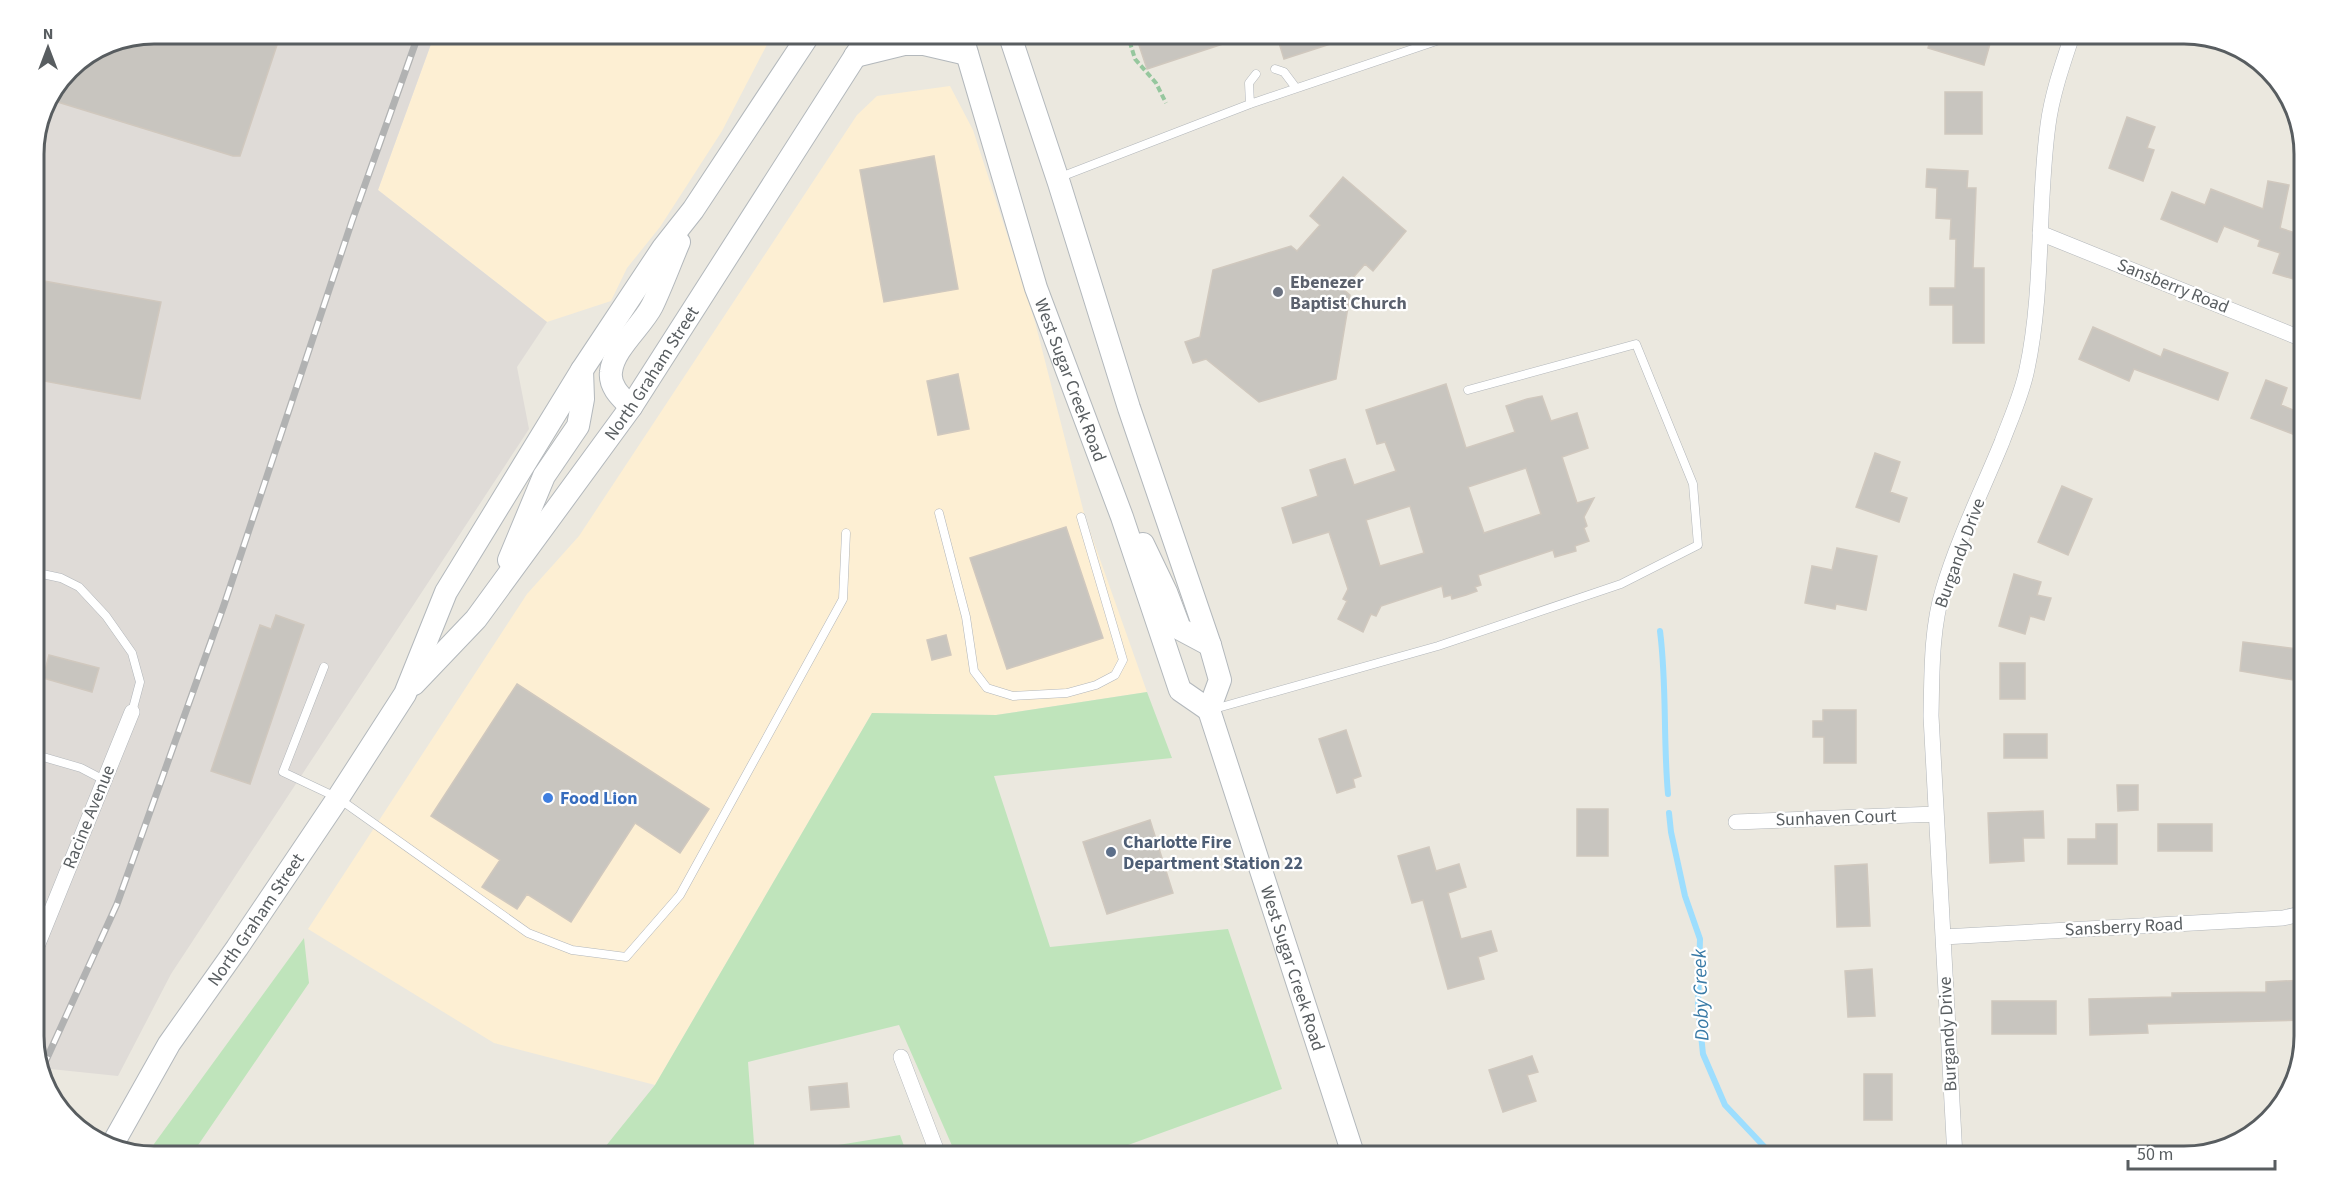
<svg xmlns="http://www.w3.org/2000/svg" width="2338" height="1190" font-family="'Source Sans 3',sans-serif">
<rect width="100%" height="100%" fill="#ebe8df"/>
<!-- commercial -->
<path fill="#fdefd3" d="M 435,33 L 773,33 L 722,131 L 660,227 L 627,268 L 611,301 L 547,322 L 378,190 Z
M 950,86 L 973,130 L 1018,268 L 1035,322 L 1085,517 L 1147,692 L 996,715 L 872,713 L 655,1085 L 494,1043 L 308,929 L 527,594 L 579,536 L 857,115 L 877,96 Z"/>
<!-- industrial -->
<path fill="#dfdbd7" d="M 154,33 L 435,33 L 378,190 L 547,322 L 517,367 L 529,429 L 171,974 L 118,1076 L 41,1068 L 33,1044 L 33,146 L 42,107 L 69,68 L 108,42 Z"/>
<!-- green -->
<path fill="#bfe4bb" d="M 1147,692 L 1172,758 L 994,776 L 1050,947 L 1228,929 L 1282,1089 L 1095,1157 L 957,1157 L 899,1025 L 748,1062 L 755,1157 L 597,1157 L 655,1085 L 872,713 L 996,715 Z
M 304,938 L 309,983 L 190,1157 L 146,1155 Z
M 900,1135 L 908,1157 L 764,1157 Z"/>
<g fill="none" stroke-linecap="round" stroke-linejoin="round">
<!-- stream -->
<path stroke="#9ddefe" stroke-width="6" d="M 1660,631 C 1667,685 1663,739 1668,794
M 1669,813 L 1671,832 L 1685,896 L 1700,939 L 1698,1006 L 1703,1054 L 1725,1105 L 1774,1157"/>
</g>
<!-- building -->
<path fill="#c8c5bf" stroke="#d0c8be" stroke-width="1.5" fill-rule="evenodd" d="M 154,33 L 281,33 L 240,156 L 233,156 L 48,99 L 69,68 L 108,42 Z
M 1135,33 L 1246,33 L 1247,36 L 1147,69 Z
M 1276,33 L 1354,33 L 1355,36 L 1284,59 Z
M 1932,33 L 1993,33 L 1984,65 L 1928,48 Z
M 1945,92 L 1982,92 L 1982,134 L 1945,134 Z
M 2127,117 L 2155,127 L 2147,148 L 2154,150 L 2143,181 L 2109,168 Z
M 934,156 L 958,289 L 884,302 L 860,170 Z
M 1927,169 L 1968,171 L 1967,188 L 1976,188 L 1973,268 L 1984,268 L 1984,343 L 1953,343 L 1953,305 L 1930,305 L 1930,288 L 1955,288 L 1956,239 L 1950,239 L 1951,219 L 1936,218 L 1937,188 L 1926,187 Z
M 1343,177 L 1406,231 L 1373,271 L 1365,264 L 1343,289 L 1350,295 L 1336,379 L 1259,402 L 1206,359 L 1193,363 L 1185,342 L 1200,337 L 1213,270 L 1291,246 L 1297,251 L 1320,225 L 1310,216 Z
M 2268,181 L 2289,185 L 2280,228 L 2305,236 L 2305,255 L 2297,280 L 2273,273 L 2280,253 L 2258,246 L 2260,240 L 2224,226 L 2217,242 L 2161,219 L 2172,192 L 2205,205 L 2211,189 L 2263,209 Z
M 33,279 L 161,302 L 140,399 L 33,379 Z
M 2093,327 L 2161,357 L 2164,349 L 2228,373 L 2218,400 L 2134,369 L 2129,381 L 2079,359 Z
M 958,374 L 969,429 L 938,435 L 927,381 Z
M 2266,380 L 2287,388 L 2281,405 L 2305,415 L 2298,436 L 2251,418 Z
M 1446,384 L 1466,448 L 1515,432 L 1506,406 L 1527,399 L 1542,396 L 1551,421 L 1577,413 L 1588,448 L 1562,457 L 1577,503 L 1594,498 L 1584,517 L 1587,526 L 1584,528 L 1589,541 L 1575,546 L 1576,551 L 1555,557 L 1553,550 L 1478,575 L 1481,585 L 1475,587 L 1477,591 L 1466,595 L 1452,599 L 1451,595 L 1444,597 L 1442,586 L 1381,606 L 1376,616 L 1371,614 L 1363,632 L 1338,619 L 1347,601 L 1343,599 L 1348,589 L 1329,532 L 1293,543 L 1282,508 L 1318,496 L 1310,470 L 1331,463 L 1345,459 L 1354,485 L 1396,471 L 1385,442 L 1377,444 L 1366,410 ZM 1526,468 L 1541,514 L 1484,533 L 1468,487 ZM 1410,506 L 1424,553 L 1380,566 L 1366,520 Z
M 1875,453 L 1900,462 L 1890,492 L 1907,498 L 1899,522 L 1856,507 Z
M 2062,486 L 2092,499 L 2068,555 L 2038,542 Z
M 1066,527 L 1103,638 L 1007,669 L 970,558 Z
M 1837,548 L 1877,556 L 1866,610 L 1836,604 L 1835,609 L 1805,603 L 1812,566 L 1832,570 Z
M 2014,574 L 2041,582 L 2037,595 L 2051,598 L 2044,620 L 2030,616 L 2025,634 L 1999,626 Z
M 276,615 L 304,625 L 250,784 L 211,771 L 260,625 L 271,629 Z
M 946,635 L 951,655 L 932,660 L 927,640 Z
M 2243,642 L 2297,649 L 2293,680 L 2240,671 Z
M 49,655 L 99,668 L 92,692 L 43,678 Z
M 2000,663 L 2025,663 L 2025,699 L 2000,699 Z
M 517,684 L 709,809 L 680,853 L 635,823 L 571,922 L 527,894 L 517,909 L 482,887 L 500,860 L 431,816 Z
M 1823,710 L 1856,710 L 1856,763 L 1824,763 L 1824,737 L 1813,737 L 1813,721 L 1823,721 Z
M 1346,730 L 1361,776 L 1353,779 L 1355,787 L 1337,793 L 1319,739 Z
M 2004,734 L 2047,734 L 2047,758 L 2004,758 Z
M 2117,785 L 2138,785 L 2138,810 L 2118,811 Z
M 1577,809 L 1608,809 L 1608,856 L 1577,856 Z
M 2043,811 L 2044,838 L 2023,838 L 2024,861 L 1990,863 L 1988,813 Z
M 1150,820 L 1173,893 L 1107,914 L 1083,842 Z
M 2096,824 L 2117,824 L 2117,864 L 2068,864 L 2068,839 L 2096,839 Z
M 2158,824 L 2212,824 L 2212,851 L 2158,851 Z
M 1429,847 L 1436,871 L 1459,864 L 1466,887 L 1448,893 L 1461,939 L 1491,931 L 1497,951 L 1478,957 L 1484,979 L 1448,989 L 1423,900 L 1412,903 L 1398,856 Z
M 1867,864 L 1870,926 L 1837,927 L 1835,866 Z
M 1872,969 L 1875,1016 L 1848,1017 L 1845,971 Z
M 2305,980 L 2305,1020 L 2147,1024 L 2148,1033 L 2090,1035 L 2089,999 L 2172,997 L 2172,993 L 2266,992 L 2266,982 Z
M 1992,1001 L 2056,1001 L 2056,1034 L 1992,1034 Z
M 1532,1056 L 1538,1072 L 1527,1075 L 1536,1101 L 1503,1112 L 1489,1070 Z
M 1864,1074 L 1892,1074 L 1892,1120 L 1864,1120 Z
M 847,1083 L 849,1107 L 811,1110 L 809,1087 Z"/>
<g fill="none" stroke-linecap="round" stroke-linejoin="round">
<defs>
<path id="service" d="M 1275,69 L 1284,72 L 1296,88
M 1250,104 L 1249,83 L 1256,74
M 1058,178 L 1250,104 L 1460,33
M 939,513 L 966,617 L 974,671 L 987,688 L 1013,696 L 1067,693 L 1096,685 L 1115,675 L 1123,660 L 1081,517
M 33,572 L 61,578 L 79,587 L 106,616 L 132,653 L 140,682 L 132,712
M 324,667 L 283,772 L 338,798 L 528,933 L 572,950 L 626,957 L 680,895 L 843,599 L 846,533
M 1214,709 L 1438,646 L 1621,584 L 1698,545 L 1693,484 L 1636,344 L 1468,390
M 33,754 L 81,768 L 104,780"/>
<path id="minor" d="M 2040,233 L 2305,340
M 1736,822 L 1936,814
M 1943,937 L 2283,918 L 2305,913
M 33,956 L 132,712
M 901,1057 L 939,1157
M 1955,1157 L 1931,716 C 1932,674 1931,630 1943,590 C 1958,539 1982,491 2002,442 C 2011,418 2022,394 2027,369 C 2044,289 2037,206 2048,125 C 2052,94 2063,63 2073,33"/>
<g id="secondary">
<path id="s1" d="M 961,33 L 1036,288 L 1122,517 L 1180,690 L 1209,710"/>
<path id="s2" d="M 1009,33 L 1059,183 L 1129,408 L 1210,645 L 1220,680 L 1209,710 L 1354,1157"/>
<path d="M 855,56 L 904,44 L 924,44 L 967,54"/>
<path d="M 631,407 C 622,398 609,387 611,372 C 613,349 642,326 652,306 C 662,285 670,263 679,242"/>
<path d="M 1143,544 L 1166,592 L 1180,629 L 1210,645"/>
<path d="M 509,560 L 544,476 L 578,426 L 583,399 L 582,370"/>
<path id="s3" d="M 414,684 L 476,619 L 631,407 L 870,33"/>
<path id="s4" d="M 111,1147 L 169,1044 L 237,948 L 338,798 L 405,694 L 446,592 L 582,370 L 663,248 L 693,210 L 810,33"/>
</g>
</defs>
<!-- service casing -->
<use href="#service" stroke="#b2b6ba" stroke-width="9"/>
<!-- minor casing -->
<use href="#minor" stroke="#b2b6ba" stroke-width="16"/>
<!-- secondary casing -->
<use href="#secondary" stroke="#b3b8bc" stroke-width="24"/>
<!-- path -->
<path stroke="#96c79e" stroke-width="4" stroke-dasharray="6 3" stroke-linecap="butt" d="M 1113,33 L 1122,40 L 1128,38
M 1127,33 L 1135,59 L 1156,83 L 1166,103"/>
<!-- service -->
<use href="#service" stroke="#fff" stroke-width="8"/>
<!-- minor -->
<use href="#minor" stroke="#fff" stroke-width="15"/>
<!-- secondary -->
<use href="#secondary" stroke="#fff" stroke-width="22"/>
<defs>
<path id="rail" d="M 42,1069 L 117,904 L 224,605 L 352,221 L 419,33"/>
</defs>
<!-- rail casing -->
<use href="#rail" stroke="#b1b2b2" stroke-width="7"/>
<!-- rail -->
<use href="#rail" stroke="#fff" stroke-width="4.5" stroke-dasharray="14" stroke-linecap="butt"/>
</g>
<!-- markers -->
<circle fill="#6b7280" stroke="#fff" stroke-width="2" cx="1278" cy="292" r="6"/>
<circle fill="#3f7fe0" stroke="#fff" stroke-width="2" cx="548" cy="798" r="6"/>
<circle fill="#5c6f8a" stroke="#fff" stroke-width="2" cx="1111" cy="852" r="6"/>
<g text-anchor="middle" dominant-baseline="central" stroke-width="4.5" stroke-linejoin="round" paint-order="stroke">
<!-- worship labels -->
<g font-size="18" font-weight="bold" fill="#5b616d" stroke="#fff" text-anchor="start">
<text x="1290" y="282">Ebenezer<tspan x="1290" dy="21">Baptist Church</tspan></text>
</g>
<!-- street labels -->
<g font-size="18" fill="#585d60" stroke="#fff">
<text transform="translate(2173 286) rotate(22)">Sansberry Road</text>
<text stroke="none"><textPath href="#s3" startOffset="392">North Graham Street</textPath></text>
<text stroke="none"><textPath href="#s1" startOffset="364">West Sugar Creek Road</textPath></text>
<text transform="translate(1960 553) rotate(-70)">Burgandy Drive</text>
<text transform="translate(89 817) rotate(-68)">Racine Avenue</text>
<text transform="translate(1836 818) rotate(-2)">Sunhaven Court</text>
<text stroke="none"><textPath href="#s4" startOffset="270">North Graham Street</textPath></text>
<text transform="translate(2124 927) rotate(-3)">Sansberry Road</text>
<text stroke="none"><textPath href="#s2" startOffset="984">West Sugar Creek Road</textPath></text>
<text transform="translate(1948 1034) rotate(-93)">Burgandy Drive</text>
</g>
<!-- shop labels -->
<g font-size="18" font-weight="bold" fill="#366cbe" stroke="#fff" text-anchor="start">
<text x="560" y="798">Food Lion</text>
</g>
<!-- service labels -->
<g font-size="18" font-weight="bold" fill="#4e5e75" stroke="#fff" text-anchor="start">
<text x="1123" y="842">Charlotte Fire<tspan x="1123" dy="21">Department Station 22</tspan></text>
</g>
<!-- water labels -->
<g font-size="20" font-style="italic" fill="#397aa6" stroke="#fff">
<text transform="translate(1701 995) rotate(-92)">Doby Creek</text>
</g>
</g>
<!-- crop -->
<path d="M0 0H2338V1190H0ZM154 44H2184A110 110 0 0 1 2294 154V1036A110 110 0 0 1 2184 1146H154A110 110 0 0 1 44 1036V154A110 110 0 0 1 154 44Z" fill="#fff" fill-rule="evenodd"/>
<path fill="none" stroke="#585d60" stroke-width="3" d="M154 44H2184A110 110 0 0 1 2294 154V1036A110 110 0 0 1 2184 1146H154A110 110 0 0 1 44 1036V154A110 110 0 0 1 154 44Z"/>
<!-- north arrow -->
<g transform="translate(48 48)" stroke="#ffffff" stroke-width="4.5" paint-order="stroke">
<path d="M0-4.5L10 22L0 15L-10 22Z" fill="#585d60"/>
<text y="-9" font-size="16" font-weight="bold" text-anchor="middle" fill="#585d60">N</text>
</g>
<!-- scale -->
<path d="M2128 1160v9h147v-9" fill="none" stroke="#585d60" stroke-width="3"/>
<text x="2137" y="1160" font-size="18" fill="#585d60" stroke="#ffffff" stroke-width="4.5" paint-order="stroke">50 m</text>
</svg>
